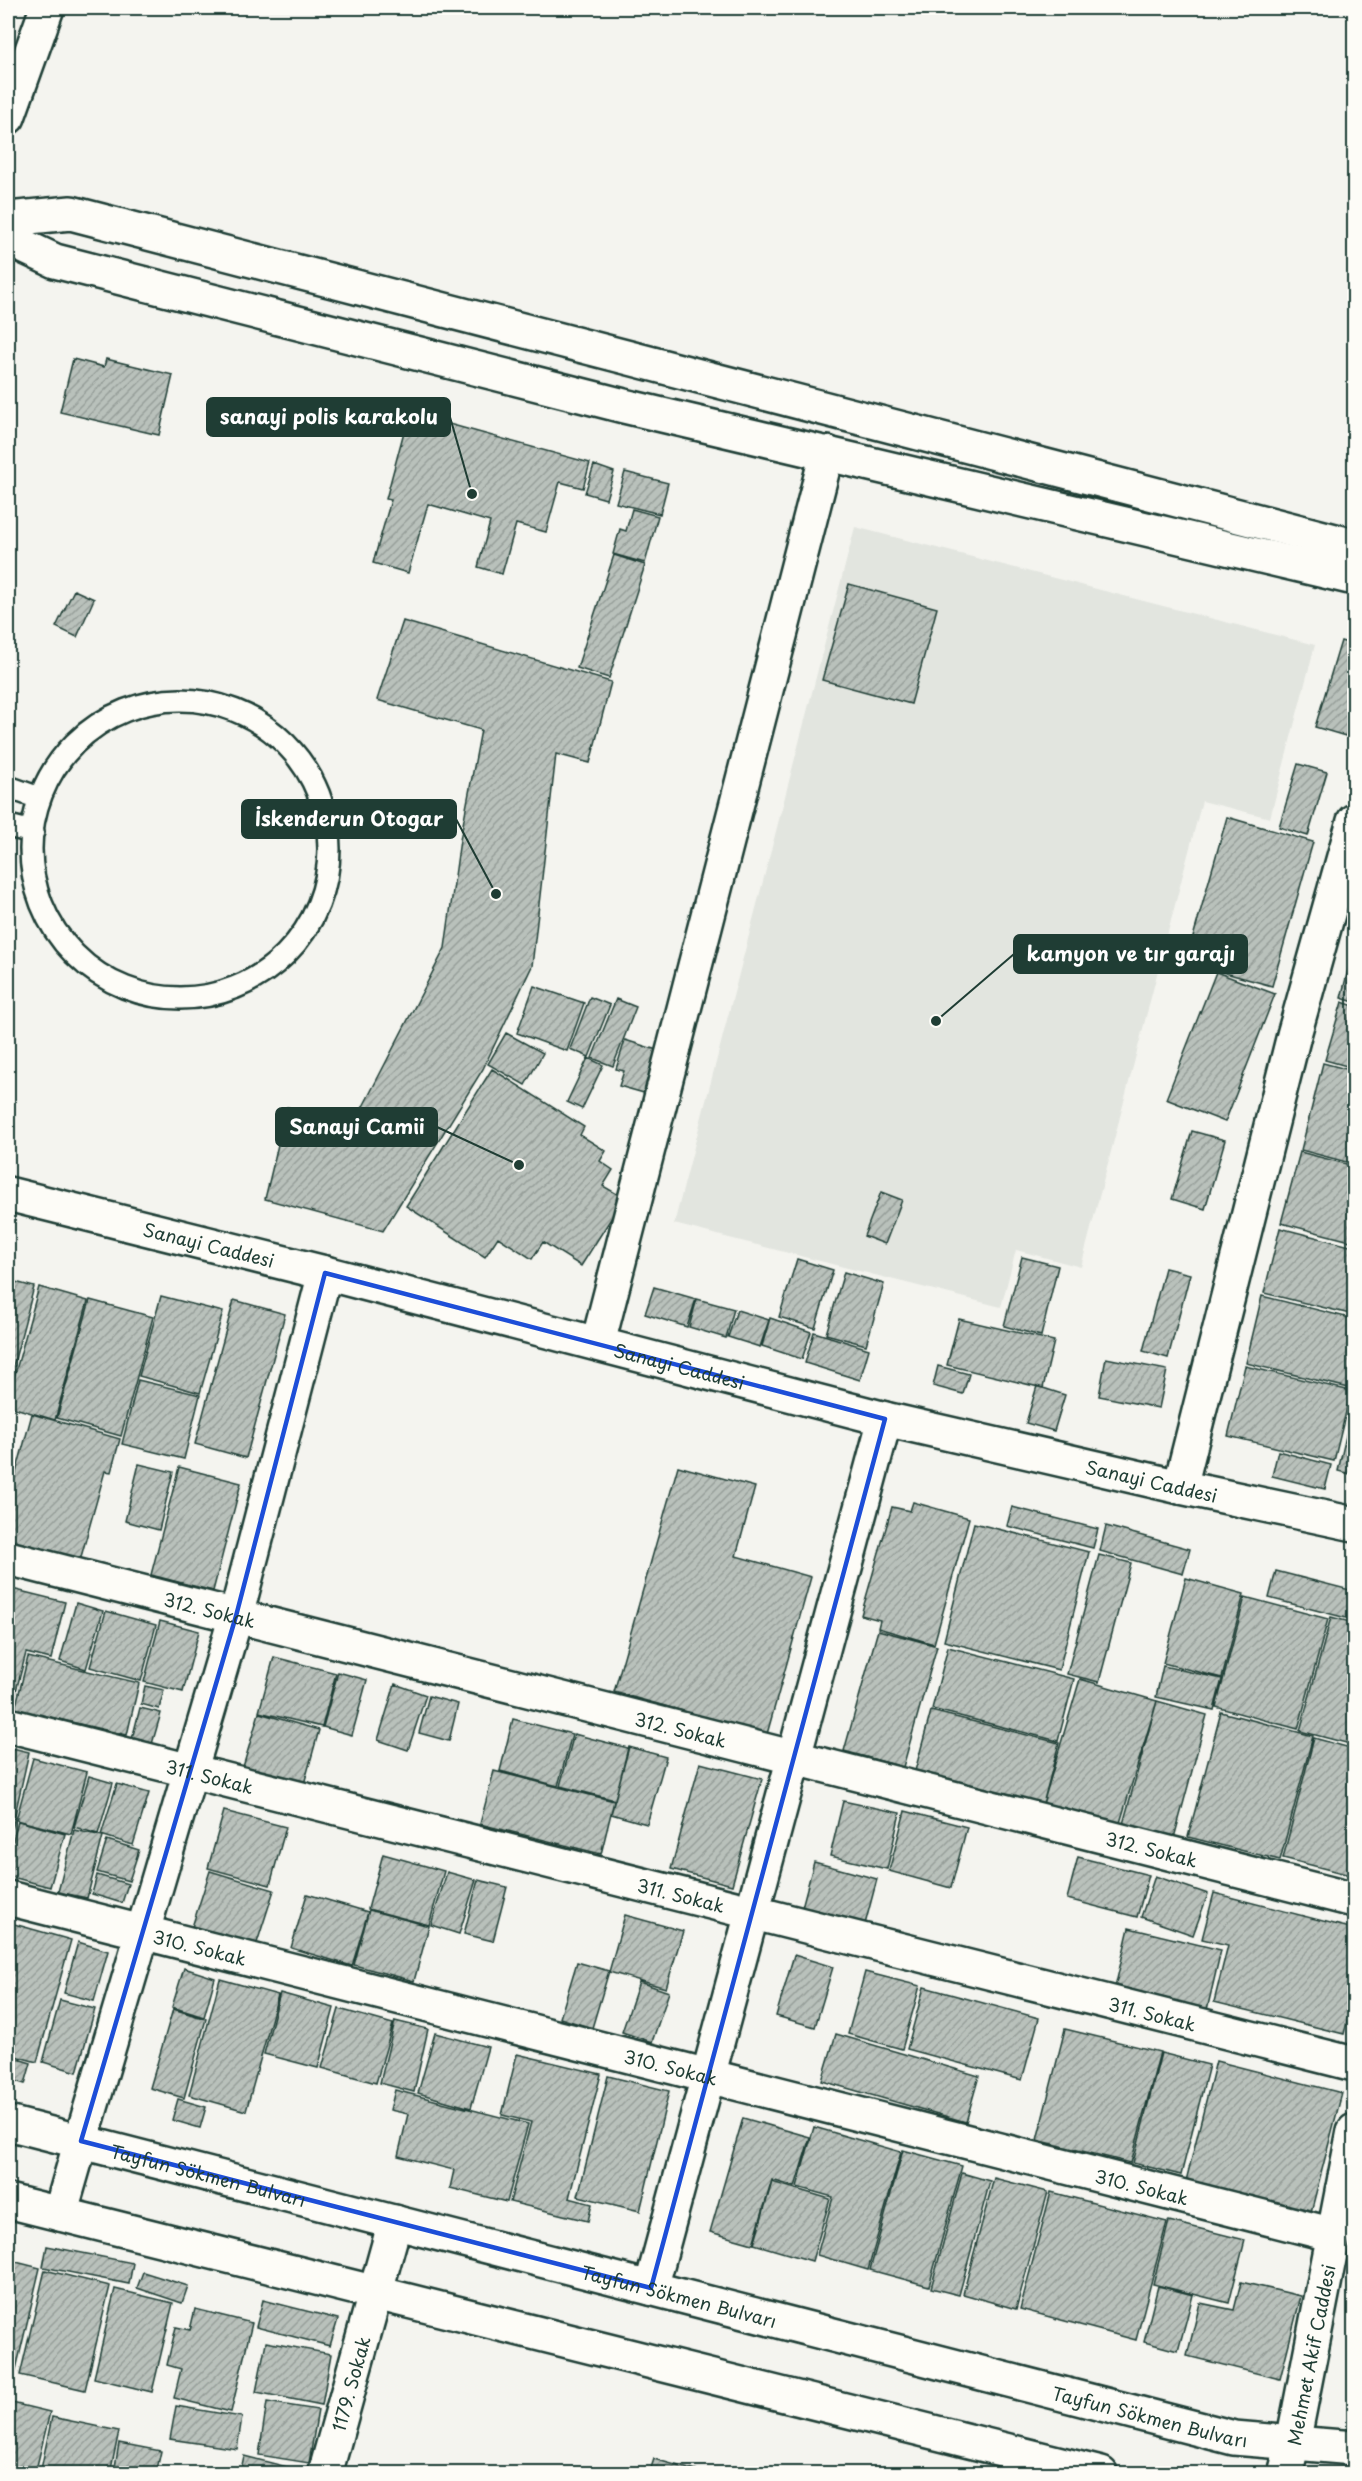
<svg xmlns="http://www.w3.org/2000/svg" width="1362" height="2481" font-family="'Playpen Sans',sans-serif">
<defs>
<pattern id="building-hatch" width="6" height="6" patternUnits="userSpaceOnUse" patternTransform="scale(1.5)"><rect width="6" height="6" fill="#b9c1bb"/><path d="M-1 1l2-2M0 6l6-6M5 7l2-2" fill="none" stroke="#969e99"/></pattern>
</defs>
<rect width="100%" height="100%" fill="#f4f4ef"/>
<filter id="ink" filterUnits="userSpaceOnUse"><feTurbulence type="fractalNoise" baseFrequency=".0167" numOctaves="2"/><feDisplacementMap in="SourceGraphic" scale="12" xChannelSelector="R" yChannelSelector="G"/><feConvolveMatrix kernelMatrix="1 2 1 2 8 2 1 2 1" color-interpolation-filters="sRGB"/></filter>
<g filter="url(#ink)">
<!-- built -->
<path fill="#e2e5df" d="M 855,527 L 1315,645 L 1270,818 L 1202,801 L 1081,1267 L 1016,1250 L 1001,1307 L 674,1224 Z"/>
<!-- building -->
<path fill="url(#building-hatch)" stroke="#1f3d34" stroke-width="1.5" d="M 73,359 L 104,367 L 106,359 L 173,375 L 159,435 L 60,412 Z
M 409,413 L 590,463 L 583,488 L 560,482 L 546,532 L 516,524 L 502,574 L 478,567 L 490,522 L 428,504 L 408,573 L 373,563 L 391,500 L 386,499 Z
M 594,465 L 614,472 L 606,499 L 585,493 Z
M 625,472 L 668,483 L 660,514 L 616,503 Z
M 632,509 L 658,516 L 645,563 L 613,554 L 620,529 L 626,531 Z
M 614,555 L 645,565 L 609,678 L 577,668 Z
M 849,584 L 937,608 L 911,704 L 822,680 Z
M 74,590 L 94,599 L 77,637 L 56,627 Z
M 403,621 L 611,682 L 590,763 L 556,754 L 532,966 L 483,1069 L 383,1231 L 265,1199 L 287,1107 L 354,1124 L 445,948 L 460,840 L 481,730 L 377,700 Z
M 1341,641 L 1354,645 L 1354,717 L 1349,737 L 1315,727 Z
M 1298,764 L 1327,772 L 1308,836 L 1279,827 Z
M 1227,817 L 1313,842 L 1272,986 L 1186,962 Z
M 1354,946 L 1354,1002 L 1341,998 Z
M 1216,972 L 1275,994 L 1225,1122 L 1166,1099 Z
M 534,986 L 584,1003 L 567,1051 L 517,1033 Z
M 590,997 L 610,1005 L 589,1057 L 570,1049 Z
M 616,999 L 636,1007 L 613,1066 L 592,1058 Z
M 1342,1002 L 1354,1006 L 1354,1068 L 1325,1060 Z
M 506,1033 L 543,1053 L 525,1085 L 488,1064 Z
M 625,1040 L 657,1050 L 644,1093 L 619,1086 L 624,1071 L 616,1069 Z
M 588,1058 L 603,1065 L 582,1109 L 567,1102 Z
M 1323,1063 L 1354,1071 L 1354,1164 L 1301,1150 Z
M 492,1069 L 584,1127 L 580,1135 L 606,1151 L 600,1161 L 613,1170 L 603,1186 L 624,1198 L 581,1266 L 543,1242 L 532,1259 L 498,1237 L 485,1257 L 406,1206 Z
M 1192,1131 L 1225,1140 L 1205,1209 L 1172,1199 Z
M 1300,1152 L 1354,1166 L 1354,1242 L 1281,1223 Z
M 881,1192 L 902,1200 L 885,1244 L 864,1236 Z
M 1280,1228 L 1354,1247 L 1354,1315 L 1264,1293 Z
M 1022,1257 L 1058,1266 L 1041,1336 L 1004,1326 Z
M 797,1259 L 833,1270 L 815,1328 L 779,1317 Z
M 1165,1268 L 1190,1274 L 1168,1358 L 1143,1351 Z
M 844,1272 L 884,1284 L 866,1345 L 826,1334 Z
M 8,1280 L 34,1287 L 13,1367 L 8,1366 Z
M 39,1287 L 88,1301 L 55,1420 L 8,1406 L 8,1399 Z
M 654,1287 L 696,1299 L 687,1327 L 645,1314 Z
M 161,1296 L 223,1312 L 200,1393 L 139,1376 Z
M 1262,1296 L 1354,1319 L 1353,1389 L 1246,1363 Z
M 697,1299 L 734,1309 L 726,1338 L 689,1327 Z
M 90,1300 L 153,1317 L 121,1436 L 57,1418 Z
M 234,1300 L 285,1314 L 246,1458 L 195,1444 Z
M 737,1310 L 769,1320 L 760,1347 L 728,1337 Z
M 770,1318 L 811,1332 L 802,1359 L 762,1346 Z
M 959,1319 L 1054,1341 L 1043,1388 L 947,1365 Z
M 814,1332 L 869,1349 L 860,1380 L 805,1363 Z
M 1106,1358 L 1167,1370 L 1159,1408 L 1099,1396 Z
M 938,1366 L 969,1374 L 963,1394 L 933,1386 Z
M 1245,1366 L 1351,1391 L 1334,1461 L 1228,1436 Z
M 8,1368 L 14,1370 L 8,1395 Z
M 138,1380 L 200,1395 L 184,1459 L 122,1444 Z
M 1037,1386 L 1065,1395 L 1054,1431 L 1026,1423 Z
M 1354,1401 L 1354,1475 L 1338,1471 Z
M 32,1414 L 120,1439 L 111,1472 L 105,1471 L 79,1564 L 8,1544 L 8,1502 Z
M 1278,1451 L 1331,1465 L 1325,1489 L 1272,1476 Z
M 139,1464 L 173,1472 L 159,1530 L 125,1521 Z
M 678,1466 L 755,1487 L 736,1556 L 811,1577 L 767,1734 L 614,1692 Z
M 179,1467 L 241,1483 L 213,1591 L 151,1575 Z
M 913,1502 L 969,1518 L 934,1644 L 878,1628 L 880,1620 L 861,1615 L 892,1507 L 910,1511 Z
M 1012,1507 L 1098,1529 L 1093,1548 L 1007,1526 Z
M 974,1523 L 1089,1552 L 1059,1670 L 944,1641 Z
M 1106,1526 L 1190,1549 L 1183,1574 L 1100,1551 Z
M 1099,1555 L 1131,1563 L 1099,1682 L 1067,1674 Z
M 1276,1571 L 1354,1591 L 1354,1620 L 1269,1598 Z
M 1186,1578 L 1244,1594 L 1222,1678 L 1163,1663 Z
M 8,1588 L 65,1602 L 51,1659 L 26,1653 L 11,1710 L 8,1709 Z
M 1245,1597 L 1328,1619 L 1298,1729 L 1216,1707 Z
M 76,1603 L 103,1611 L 86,1669 L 60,1661 Z
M 106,1611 L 156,1625 L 141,1681 L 90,1667 Z
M 1331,1617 L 1354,1623 L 1354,1745 L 1300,1731 Z
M 160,1621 L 199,1631 L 183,1692 L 144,1682 Z
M 878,1630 L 937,1646 L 903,1767 L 844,1751 Z
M 948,1647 L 1074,1679 L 1058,1741 L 932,1709 Z
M 28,1657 L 139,1683 L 127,1735 L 15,1709 Z
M 274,1657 L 336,1673 L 322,1727 L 259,1712 Z
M 1163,1666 L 1222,1679 L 1214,1710 L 1156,1697 Z
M 338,1672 L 367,1680 L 352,1735 L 323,1727 Z
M 1080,1679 L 1157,1701 L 1119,1826 L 1043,1804 Z
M 395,1684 L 426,1695 L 408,1750 L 378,1740 Z
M 145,1686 L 164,1690 L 159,1709 L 141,1704 Z
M 429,1696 L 458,1704 L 449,1741 L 419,1733 Z
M 1157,1701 L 1207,1715 L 1174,1838 L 1123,1824 Z
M 140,1708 L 161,1713 L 152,1744 L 132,1739 Z
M 931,1711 L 1059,1743 L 1043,1804 L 915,1771 Z
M 1221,1712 L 1313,1736 L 1280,1860 L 1188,1837 Z
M 259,1713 L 319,1730 L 304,1784 L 243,1767 Z
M 513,1719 L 572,1734 L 558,1786 L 500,1771 Z
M 574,1734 L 628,1748 L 615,1800 L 560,1786 Z
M 1314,1738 L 1354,1749 L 1354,1876 L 1283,1858 Z
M 8,1747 L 29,1752 L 14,1819 L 8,1817 Z
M 629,1747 L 666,1757 L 647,1824 L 611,1814 Z
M 33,1758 L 87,1772 L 71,1834 L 16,1820 Z
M 700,1763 L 762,1779 L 732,1885 L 671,1869 Z
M 494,1771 L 614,1801 L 601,1854 L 480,1824 Z
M 89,1776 L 113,1783 L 98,1834 L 74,1827 Z
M 117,1784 L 149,1793 L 133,1845 L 101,1835 Z
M 843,1801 L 900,1813 L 887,1869 L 830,1856 Z
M 224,1811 L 286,1827 L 270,1885 L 208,1868 Z
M 905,1811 L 967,1827 L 951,1888 L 889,1871 Z
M 8,1820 L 14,1821 L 8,1848 Z
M 18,1821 L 65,1834 L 50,1887 L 8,1876 L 8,1858 Z
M 74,1830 L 103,1836 L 87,1898 L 58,1892 Z
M 107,1840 L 139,1850 L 129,1881 L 97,1872 Z
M 383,1854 L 444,1871 L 429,1925 L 368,1909 Z
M 1078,1857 L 1149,1875 L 1137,1917 L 1067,1899 Z
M 814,1862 L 877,1879 L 864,1928 L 801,1911 Z
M 210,1871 L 274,1890 L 256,1946 L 192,1927 Z
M 447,1872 L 476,1880 L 459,1934 L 431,1925 Z
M 97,1875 L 128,1884 L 122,1903 L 92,1894 Z
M 1155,1876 L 1208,1894 L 1193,1935 L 1141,1917 Z
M 478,1880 L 507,1887 L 493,1941 L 464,1934 Z
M 1214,1893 L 1354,1929 L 1354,1995 L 1344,2034 L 1214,2002 L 1228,1945 L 1202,1939 Z
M 307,1894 L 368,1912 L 352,1966 L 291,1948 Z
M 369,1910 L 429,1926 L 414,1981 L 354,1965 Z
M 625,1915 L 683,1931 L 666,1988 L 609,1972 Z
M 14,1924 L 71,1940 L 37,2062 L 8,2054 L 8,1946 Z
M 1129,1928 L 1221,1950 L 1206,2014 L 1114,1992 Z
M 78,1942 L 108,1951 L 94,2001 L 64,1993 Z
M 794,1955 L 833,1967 L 815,2027 L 776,2016 Z
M 577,1962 L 609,1971 L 592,2028 L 560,2018 Z
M 184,1968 L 215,1978 L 204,2017 L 172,2007 Z
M 865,1972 L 920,1986 L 902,2049 L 848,2034 Z
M 220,1979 L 278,1995 L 246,2111 L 189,2095 Z
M 639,1982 L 669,1992 L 652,2042 L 622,2032 Z
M 924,1987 L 1039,2018 L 1022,2080 L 907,2049 Z
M 280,1993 L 334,2008 L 318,2068 L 264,2054 Z
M 60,2000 L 95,2009 L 77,2072 L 43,2062 Z
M 173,2009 L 206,2019 L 184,2098 L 150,2088 Z
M 339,2009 L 393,2024 L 376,2083 L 322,2068 Z
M 395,2021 L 428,2029 L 414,2092 L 380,2083 Z
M 1065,2029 L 1160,2052 L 1131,2163 L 1037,2140 Z
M 435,2033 L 488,2047 L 471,2108 L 418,2093 Z
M 836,2034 L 979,2076 L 966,2122 L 822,2081 Z
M 1161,2053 L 1209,2065 L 1181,2175 L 1133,2163 Z
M 517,2054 L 601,2074 L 569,2198 L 592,2204 L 588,2221 L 510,2202 L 531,2122 L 502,2115 Z
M 8,2056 L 31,2063 L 25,2084 L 8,2079 Z
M 1216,2061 L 1342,2093 L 1311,2212 L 1186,2181 Z
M 608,2076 L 669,2091 L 640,2211 L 578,2196 Z
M 395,2090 L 528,2124 L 507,2202 L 450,2188 L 454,2170 L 398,2156 L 408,2114 L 390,2110 Z
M 178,2099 L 206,2107 L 200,2128 L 172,2120 Z
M 743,2118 L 810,2137 L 795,2187 L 772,2180 L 753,2244 L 710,2232 Z
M 814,2127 L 901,2152 L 868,2270 L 817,2255 L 833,2197 L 797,2187 Z
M 903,2150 L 962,2166 L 929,2286 L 870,2270 Z
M 962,2173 L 990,2181 L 959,2295 L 931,2288 Z
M 994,2178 L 1048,2192 L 1016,2309 L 963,2294 Z
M 772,2182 L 830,2199 L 812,2261 L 754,2244 Z
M 1051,2192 L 1167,2222 L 1136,2340 L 1020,2309 Z
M 1169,2221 L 1245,2240 L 1229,2303 L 1153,2284 Z
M 47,2246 L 133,2263 L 129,2284 L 43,2267 Z
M 8,2260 L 40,2268 L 13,2382 L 8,2381 Z
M 45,2270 L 110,2286 L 85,2390 L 20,2375 Z
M 143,2272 L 188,2286 L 182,2303 L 137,2288 Z
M 1241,2282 L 1301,2296 L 1280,2379 L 1187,2356 L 1200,2303 L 1234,2310 Z
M 1158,2286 L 1193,2295 L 1178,2351 L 1144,2342 Z
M 115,2289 L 173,2303 L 152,2392 L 94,2378 Z
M 263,2300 L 338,2319 L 330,2346 L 256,2327 Z
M 195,2309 L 252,2323 L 231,2412 L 174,2398 L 181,2369 L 167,2365 L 176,2327 L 190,2330 Z
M 266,2342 L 331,2354 L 322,2405 L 256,2392 Z
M 8,2402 L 50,2412 L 35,2474 L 8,2474 Z
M 267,2402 L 318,2410 L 309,2463 L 259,2455 Z
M 176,2406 L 242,2417 L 237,2449 L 170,2439 Z
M 52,2417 L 119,2431 L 110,2474 L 40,2474 Z
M 119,2443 L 161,2451 L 156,2474 L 114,2474 Z
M 244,2456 L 295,2469 L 293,2474 L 240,2474 Z
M 654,2459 L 707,2474 L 649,2474 Z"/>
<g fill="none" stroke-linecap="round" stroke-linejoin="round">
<defs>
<path id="lane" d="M31 849a149 149 0 1 1 298 0a149 149 0 1 1-298 0Z
M 8,787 L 39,798
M 8,826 L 33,832"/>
<g id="street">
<path d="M 8,117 L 47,8"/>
<path id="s1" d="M 8,1194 L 325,1273 L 885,1419 L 1180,1487 L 1354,1524"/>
<path d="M 598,1343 L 827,453"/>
<path d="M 1180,1487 L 1294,1035 L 1354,821"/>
<path id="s2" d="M 8,1558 L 1354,1900"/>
<path id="s3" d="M 8,1725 L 1354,2064"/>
<path id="s4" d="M 8,1898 L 1334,2235"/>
<path d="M 81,2141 L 236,1616 L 325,1273"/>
<path d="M 651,2288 L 885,1419"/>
</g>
<g id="secondary">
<path d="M 8,219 L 71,213 L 1354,546"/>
<path d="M 8,239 L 55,261 L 624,406 L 1354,578"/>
<path id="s5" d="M 8,2123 L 1234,2438 L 1354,2448"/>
<path d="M 8,2201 L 1101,2474"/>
<path d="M 60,2214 L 81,2141"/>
<path id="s6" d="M 325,2474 L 395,2222"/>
<path id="s7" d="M 1285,2474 L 1293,2443 L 1354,2131"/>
</g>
</defs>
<!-- lane casing -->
<use href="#lane" stroke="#1f3d34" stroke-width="26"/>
<!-- street casing -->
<use href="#street" stroke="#1f3d34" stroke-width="38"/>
<!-- secondary casing -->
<use href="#secondary" stroke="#1f3d34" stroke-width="38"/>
<!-- lane -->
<use href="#lane" stroke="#fdfcf7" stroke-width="21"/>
<!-- street -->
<use href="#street" stroke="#fdfcf7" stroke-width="33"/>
<!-- secondary -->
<use href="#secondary" stroke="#fdfcf7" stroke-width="33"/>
</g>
</g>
<!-- marked area -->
<path fill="none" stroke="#1d4ed8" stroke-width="4.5" stroke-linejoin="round" d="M 325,1273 L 885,1419 L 651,2288 L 81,2141 L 236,1616 Z"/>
<g text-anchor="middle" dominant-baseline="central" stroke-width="5" stroke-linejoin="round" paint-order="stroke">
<!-- street labels -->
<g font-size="18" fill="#1f3d34" stroke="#fdfcf7">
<text stroke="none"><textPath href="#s1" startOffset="207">Sanayi Caddesi</textPath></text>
<text stroke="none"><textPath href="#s1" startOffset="693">Sanayi Caddesi</textPath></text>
<text stroke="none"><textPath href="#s1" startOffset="1179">Sanayi Caddesi</textPath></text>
<text stroke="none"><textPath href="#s2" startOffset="208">312. Sokak</textPath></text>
<text stroke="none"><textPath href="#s2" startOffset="694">312. Sokak</textPath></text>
<text stroke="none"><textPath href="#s3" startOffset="208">311. Sokak</textPath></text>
<text stroke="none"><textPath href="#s2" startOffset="1180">312. Sokak</textPath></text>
<text stroke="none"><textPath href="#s3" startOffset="694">311. Sokak</textPath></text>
<text stroke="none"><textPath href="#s4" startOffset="198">310. Sokak</textPath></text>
<text stroke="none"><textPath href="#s3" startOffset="1180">311. Sokak</textPath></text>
<text stroke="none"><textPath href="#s4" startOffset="684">310. Sokak</textPath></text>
<text stroke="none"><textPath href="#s5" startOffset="207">Tayfun Sökmen Bulvarı</textPath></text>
<text stroke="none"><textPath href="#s4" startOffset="1170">310. Sokak</textPath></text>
<text stroke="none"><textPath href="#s5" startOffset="693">Tayfun Sökmen Bulvarı</textPath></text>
<text stroke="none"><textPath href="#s7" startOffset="122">Mehmet Akif Caddesi</textPath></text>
<text stroke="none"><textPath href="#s6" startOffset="94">1179. Sokak</textPath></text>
<text stroke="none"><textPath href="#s5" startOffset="1179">Tayfun Sökmen Bulvarı</textPath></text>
</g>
</g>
<!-- callouts -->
<path fill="none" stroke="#1f3d34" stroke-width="2" d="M472 494L450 417M496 894L456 819M936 1021L1014 954M519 1165L437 1127"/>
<g fill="#1f3d34" stroke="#fdfcf7" stroke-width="2">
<circle cx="472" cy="494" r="6"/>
<circle cx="496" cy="894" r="6"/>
<circle cx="936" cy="1021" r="6"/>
<circle cx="519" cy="1165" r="6"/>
</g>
<g fill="#1f3d34" stroke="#1f3d34" stroke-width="2">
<rect x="207" y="398" width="243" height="38" rx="6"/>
<rect x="242" y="800" width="214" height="38" rx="6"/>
<rect x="1014" y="935" width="233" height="38" rx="6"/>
<rect x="276" y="1108" width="161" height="38" rx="6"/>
</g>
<g font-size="20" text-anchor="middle" font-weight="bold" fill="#fff">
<text x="329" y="424">sanayi polis karakolu</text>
<text x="349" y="826">İskenderun Otogar</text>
<text x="1131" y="961">kamyon ve tır garajı</text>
<text x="357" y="1134">Sanayi Camii</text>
</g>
<!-- margin -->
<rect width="1362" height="2481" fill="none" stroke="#fdfcf7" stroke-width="30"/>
<rect x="15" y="15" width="1332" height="2451" fill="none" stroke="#1f3d34" stroke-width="2" filter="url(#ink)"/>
</svg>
